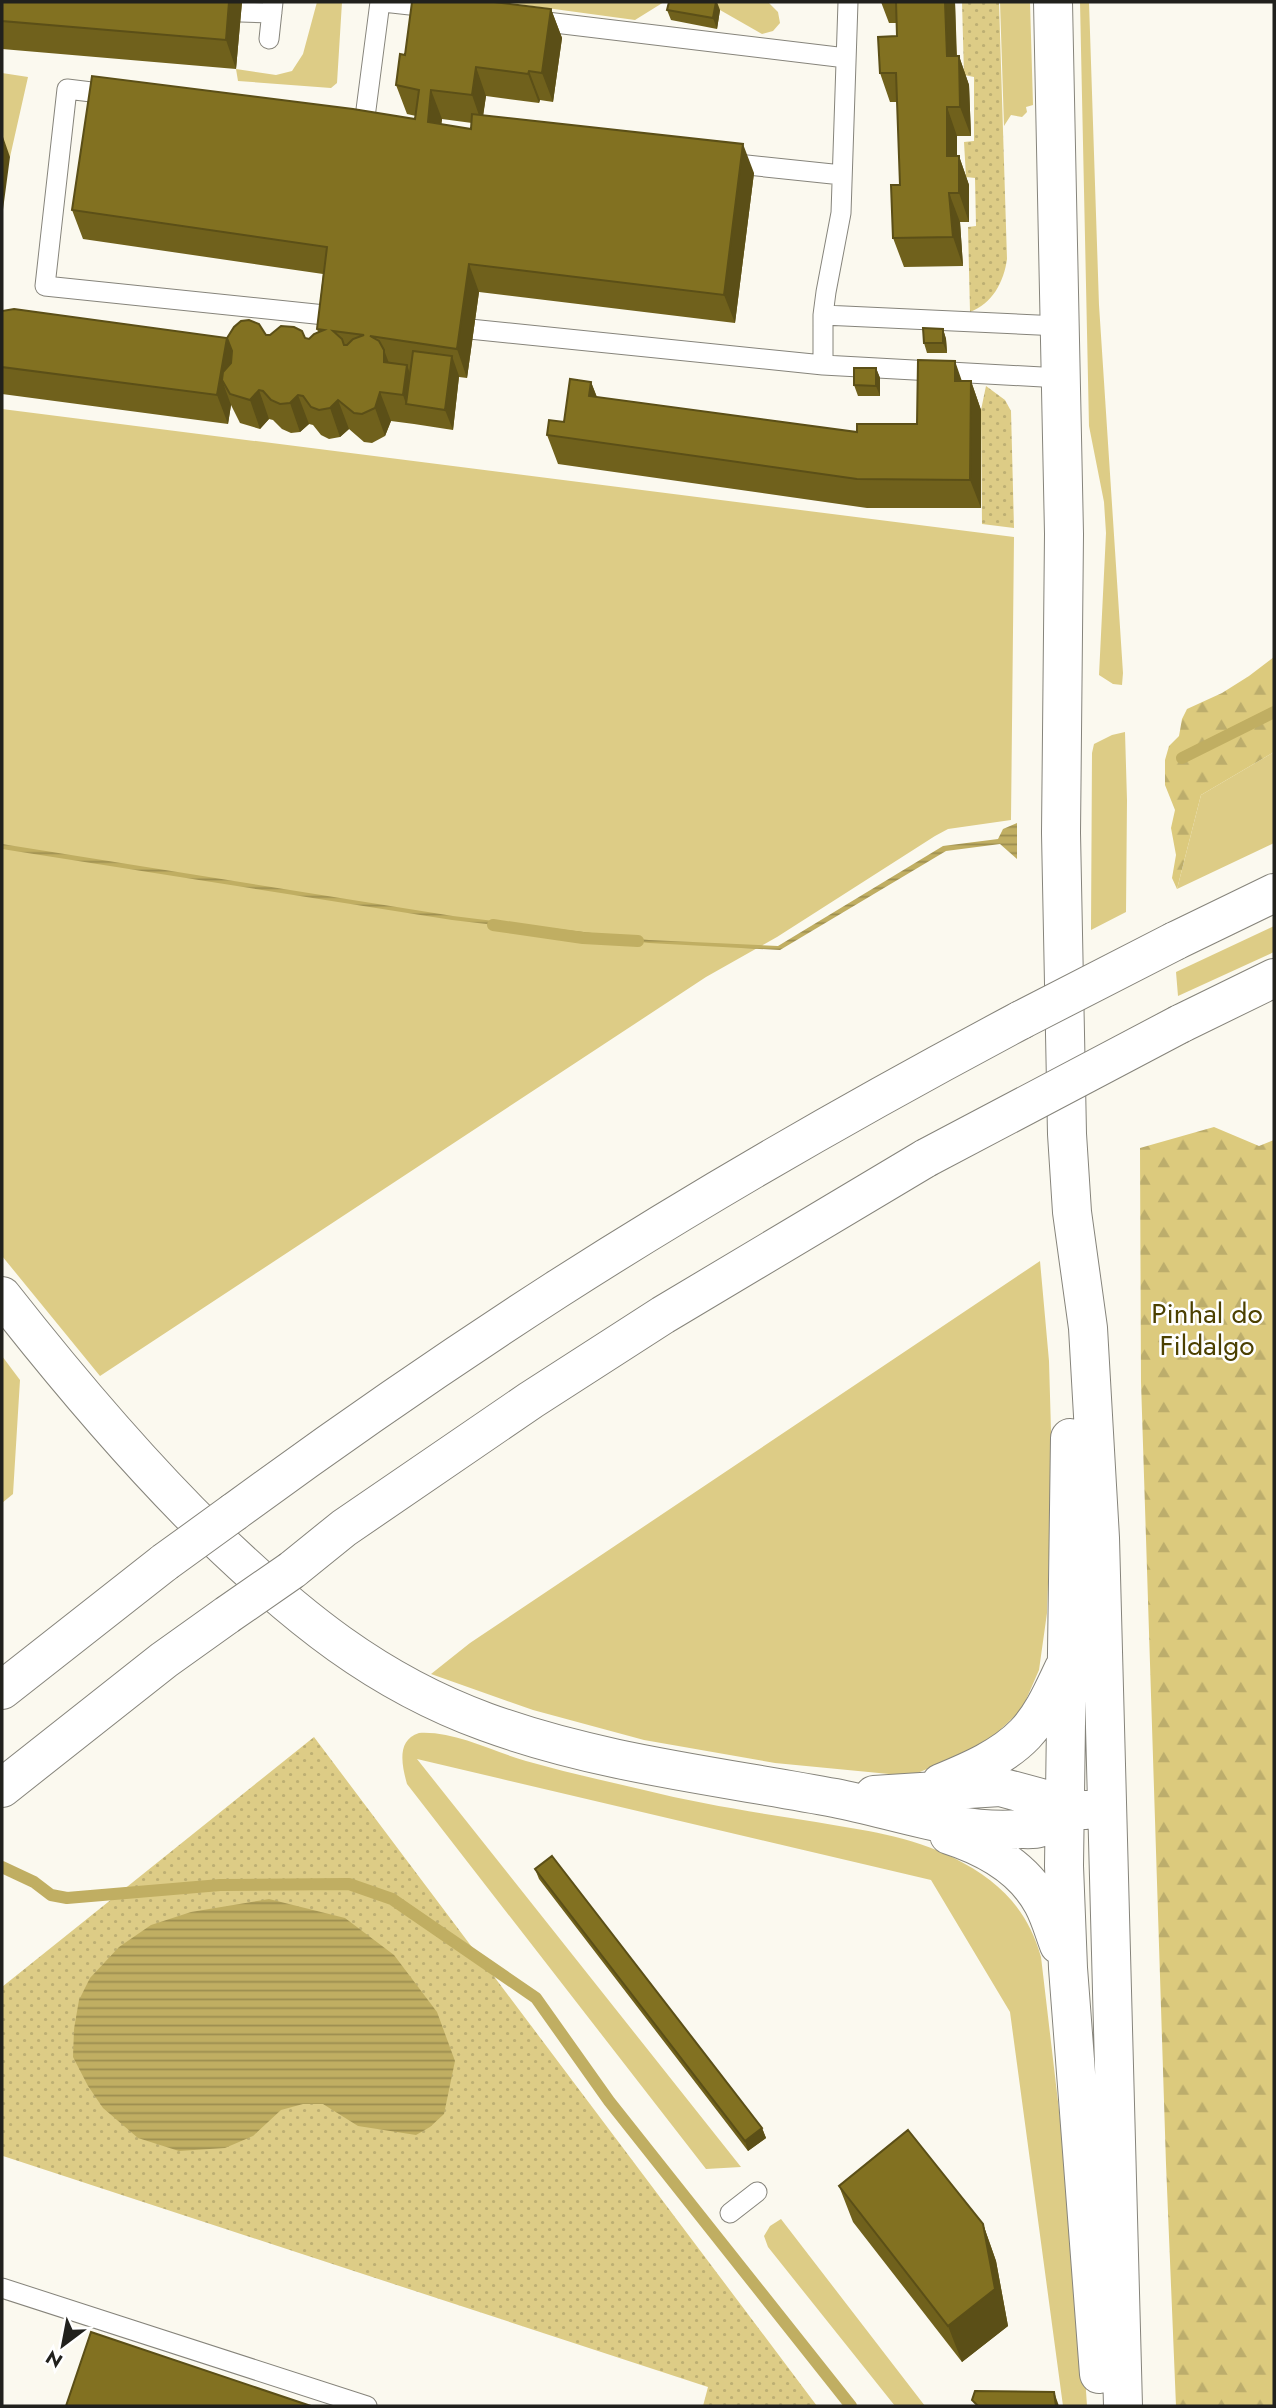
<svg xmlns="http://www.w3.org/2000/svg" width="1276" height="2408" font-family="Jost,sans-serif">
<defs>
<pattern id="forest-firs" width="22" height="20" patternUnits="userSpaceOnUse" patternTransform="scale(1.75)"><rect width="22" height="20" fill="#dcca7d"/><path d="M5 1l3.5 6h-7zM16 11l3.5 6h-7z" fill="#bcad6c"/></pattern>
<pattern id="park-dots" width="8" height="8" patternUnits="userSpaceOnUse" patternTransform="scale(1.75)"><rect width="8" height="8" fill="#ddcc86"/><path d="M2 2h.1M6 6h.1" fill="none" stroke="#bdaf73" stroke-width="1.8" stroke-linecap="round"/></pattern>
<pattern id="water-rules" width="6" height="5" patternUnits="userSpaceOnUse" patternTransform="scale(1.75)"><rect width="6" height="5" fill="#c0ae62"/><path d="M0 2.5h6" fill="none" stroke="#9c8d50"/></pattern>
</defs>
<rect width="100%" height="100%" fill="#fbf9ef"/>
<!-- grass -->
<path fill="#ddcc86" d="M 317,2 L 342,2 L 337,83 L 331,88 L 238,81 L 236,69 L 276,75 L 292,71 L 303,54 Z
M 502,2 L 664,2 L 635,20 Z
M 706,2 L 768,2 L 778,12 L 780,23 L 773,31 L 762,34 Z
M 1000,2 L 1030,2 L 1033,105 L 1026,107 L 1027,112 L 1022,117 L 1011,115 L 1004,126 Z
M 1080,2 L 1089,2 L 1099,305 L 1123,673 L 1122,685 L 1113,684 L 1099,675 L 1106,533 L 1104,502 L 1089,426 Z
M 2,73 L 28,77 L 10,157 L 2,156 Z
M 2,409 L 1014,537 L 1011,820 L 948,829 L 935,836 L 777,937 L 706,977 L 100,1376 L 2,1256 Z
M 1125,732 L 1127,800 L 1126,912 L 1091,930 L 1092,753 L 1094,744 L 1112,735 Z
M 1274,752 L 1274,843 L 1177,889 L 1201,795 Z
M 1274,926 L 1274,952 L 1178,996 L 1176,972 Z
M 1040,1261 L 1049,1361 L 1052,1466 L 1047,1613 L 1039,1670 L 1022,1709 L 998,1732 L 971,1751 L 910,1776 L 775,1763 L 644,1740 L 533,1710 L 431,1674 L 470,1643 Z
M 2,1356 L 20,1380 L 13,1494 L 2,1503 Z
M 419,1733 C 455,1731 491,1751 526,1761 C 565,1772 605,1781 644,1790 C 700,1804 759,1813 816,1822 C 862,1830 911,1836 954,1858 C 998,1880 1028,1909 1041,1957 L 1078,2272 L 1087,2406 L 1063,2406 L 1010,2012 L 931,1880 L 417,1759 L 741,2167 L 706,2169 L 407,1784 C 402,1766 396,1740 419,1733 Z
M 781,2219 L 925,2406 L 895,2406 L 768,2247 L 764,2236 L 770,2226 Z"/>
<!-- forest -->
<path fill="url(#forest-firs)" d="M 1274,657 L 1274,752 L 1201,795 L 1177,889 L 1172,878 L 1176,855 L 1171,828 L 1175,810 L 1165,785 L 1165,760 L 1169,746 L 1179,736 L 1182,719 L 1187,709 L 1222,693 L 1249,676 Z
M 1214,1127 L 1259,1146 L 1274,1140 L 1274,2406 L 1176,2406 L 1166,2164 L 1141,1382 L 1140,1148 Z"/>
<!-- park -->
<path fill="url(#park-dots)" d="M 962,2 L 999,2 L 1007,259 C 1004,282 992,304 970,312 L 968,227 L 976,226 L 975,178 L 966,177 L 964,142 L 974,141 L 974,77 L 964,75 Z
M 986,386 L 1005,400 L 1011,411 L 1014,528 L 982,524 L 981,410 Z
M 314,1737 L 817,2406 L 703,2406 L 708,2387 L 3,2156 L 2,2159 L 2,1987 Z"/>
<!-- water -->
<path fill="url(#water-rules)" d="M 1017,823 L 1017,859 L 1000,844 L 946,851 L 780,950 L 649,943 L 452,920 L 2,849 L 2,844 L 453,916 L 649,940 L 778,946 L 943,846 L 998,839 L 1003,829 Z
M 269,1899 L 345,1918 L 394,1955 L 437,2012 L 455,2061 L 444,2114 L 430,2127 L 416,2135 L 358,2126 L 323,2104 L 303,2104 L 281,2110 L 253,2136 L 225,2148 L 179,2151 L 138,2138 L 103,2108 L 88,2086 L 73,2057 L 74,2029 L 79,2000 L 90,1978 L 119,1947 L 151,1925 L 191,1912 Z"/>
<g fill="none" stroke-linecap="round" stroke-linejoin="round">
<!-- stream -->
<path stroke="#c0ae62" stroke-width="12" d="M 1182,758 L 1274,712
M 493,925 L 583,938 L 638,941
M 2,1867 L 34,1882 L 51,1895 L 67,1898 L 220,1885 L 349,1884 L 392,1899 L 536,1998 L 609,2101 L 851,2406"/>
<defs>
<path id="lane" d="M 383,2 L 437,8
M 241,12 L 272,13
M 530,20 L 846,58
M 269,39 L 273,2
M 116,95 L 67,89 L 45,286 L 344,317
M 374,126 L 364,125 L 380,2
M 728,163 L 842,175
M 823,315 L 1059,326
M 450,327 L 823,365 L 1060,378
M 823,365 L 823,315 L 826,292 L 841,213 L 848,2
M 730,2213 L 757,2192
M 2,2288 L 367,2406"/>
<path id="primary" d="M 1053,2 L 1064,534 L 1061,833 L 1067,1134 L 1072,1212 L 1088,1328 L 1100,1538 L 1123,2406
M 2,1296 C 68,1380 136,1461 213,1536 C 296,1616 376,1682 486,1722 C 598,1763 718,1776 835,1798 C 896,1810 957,1834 1020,1829 C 1025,1829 1033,1830 1039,1828 C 1047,1825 1057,1815 1064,1810
M 1070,1438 L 1064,1866 L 1068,1968 L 1099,2374
M 941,1783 C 970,1771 1003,1757 1025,1734 C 1043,1715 1053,1691 1064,1668
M 874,1795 L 1000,1787 L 1045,1799 L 1064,1810 L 1086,1810
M 949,1835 C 986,1847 1024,1868 1043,1904 C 1050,1917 1054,1932 1059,1945"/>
<path id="highway" d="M 1175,941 L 1274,893
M 1180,1024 L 1274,978
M 234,1512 C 339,1435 446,1361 556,1290 C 707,1193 863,1104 1021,1020
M 292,1570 L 344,1528 L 531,1400 L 663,1315 L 926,1158
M 2,1690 L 165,1562
M 2,1788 L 164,1660 L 227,1615"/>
</defs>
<!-- lane casing -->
<use href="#lane" stroke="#86847b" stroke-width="21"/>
<!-- primary casing -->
<use href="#primary" stroke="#86847b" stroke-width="40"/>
<!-- highway casing -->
<use href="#highway" stroke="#86847b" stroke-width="40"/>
<!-- lane -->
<use href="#lane" stroke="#fff" stroke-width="19"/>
<!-- primary -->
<use href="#primary" stroke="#fff" stroke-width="38"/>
<!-- highway -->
<use href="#highway" stroke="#fff" stroke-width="38"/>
<defs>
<path id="highway-bridge" d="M 1021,1020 L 1175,941
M 926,1158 L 1180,1024
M 165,1562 L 234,1512
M 227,1615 L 292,1570"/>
</defs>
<!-- highway-bridge casing -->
<use href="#highway-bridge" stroke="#86847b" stroke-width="40" stroke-linecap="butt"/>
<!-- highway-bridge -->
<use href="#highway-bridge" stroke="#fff" stroke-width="38"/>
</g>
<!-- wall -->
<path fill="#70611c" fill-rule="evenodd" d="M 2,2 L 242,2 L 236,69 L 2,49 Z
M 881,2 L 955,2 L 957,56 L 959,56 L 969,85 L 971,136 L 957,136 L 957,156 L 959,156 L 969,185 L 969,222 L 960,222 L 963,266 L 904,267 L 893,238 L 900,185 L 897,102 L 890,102 L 880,73 L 897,36 L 896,23 L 889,23 Z
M 551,9 L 562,38 L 553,102 L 540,100 L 539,103 L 486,96 L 483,115 L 754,173 L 735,323 L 479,292 L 467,378 L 459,377 L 453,430 L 414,424 L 391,421 L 385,436 L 372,443 L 364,442 L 349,429 L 340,437 L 329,439 L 321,435 L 313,425 L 309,424 L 300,432 L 291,433 L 282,429 L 273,420 L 269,419 L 260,429 L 240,423 L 231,405 L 228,424 L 2,394 L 2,311 L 227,338 L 266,335 L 309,339 L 318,332 L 317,329 L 323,274 L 83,239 L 72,210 L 415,119 L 416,116 L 407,114 L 396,85 L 405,55 ZM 442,119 L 472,123 L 471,129 L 441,124 Z
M 667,10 L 720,10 L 717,29 L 671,20 Z
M 943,329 L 946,339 L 947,353 L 927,353 L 924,343 Z
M 876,368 L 880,378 L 880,396 L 858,396 L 854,385 Z
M 962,381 L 971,381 L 981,410 L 981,508 L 867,508 L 558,464 L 547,435 L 564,422 L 591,382 L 597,397 L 857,432 L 917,424 Z
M 535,1869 L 762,2128 L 766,2138 L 748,2151 L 539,1879 Z
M 839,2186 L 983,2224 L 996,2261 L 1008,2326 L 962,2362 L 853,2222 Z"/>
<!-- shaded-wall -->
<path fill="#5b4f17" d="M 229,2 L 242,2 L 236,69 L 226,40 Z
M 716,2 L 717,2 L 720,10 L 717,29 L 713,18 Z
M 945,2 L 955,2 L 957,85 L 947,56 Z
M 551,9 L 562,38 L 553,102 L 542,73 Z
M 959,56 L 969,85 L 971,136 L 960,107 Z
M 476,67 L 486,96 L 482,124 L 472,95 Z
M 529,71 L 540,100 L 539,103 L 528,74 Z
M 431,90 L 442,119 L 439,150 L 428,122 Z
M 947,107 L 957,136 L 957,185 L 947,156 Z
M 2,134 L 10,157 L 2,217 Z
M 743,144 L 754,173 L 735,323 L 724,295 Z
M 959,156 L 969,185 L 969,222 L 959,193 Z
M 949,193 L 960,222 L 963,266 L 953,237 Z
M 469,264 L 479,292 L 467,378 L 457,349 Z
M 943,329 L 946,339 L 947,353 L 943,343 Z
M 227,338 L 238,367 L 222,380 L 231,405 L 228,424 L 217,395 Z
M 384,350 L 395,379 L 384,362 Z
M 452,356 L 459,376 L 453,430 L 445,410 Z
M 955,361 L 965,390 L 955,381 Z
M 407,365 L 417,394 L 406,404 L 403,395 Z
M 876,368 L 880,378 L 880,396 L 876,386 Z
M 971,381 L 981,410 L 981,508 L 970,480 Z
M 591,382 L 602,411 L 589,396 Z
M 259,390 L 269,419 L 260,429 L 250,400 Z
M 380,392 L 391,421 L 385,436 L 375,408 Z
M 298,395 L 309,424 L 300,432 L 290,403 Z
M 338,400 L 349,429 L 340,437 L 330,408 Z
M 762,2128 L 766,2138 L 748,2151 L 745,2141 Z
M 983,2224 L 996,2261 L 1008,2326 L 962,2362 L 948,2326 Z
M 1054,2392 L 1059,2406 L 1056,2406 Z"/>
<!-- building -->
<path fill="#827121" stroke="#5b4f17" stroke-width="2" fill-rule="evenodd" d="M 2,2 L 229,2 L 226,40 L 2,21 Z
M 412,2 L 494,2 L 551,9 L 542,73 L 529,71 L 528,74 L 476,67 L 472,95 L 431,90 L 428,122 L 471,129 L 472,114 L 743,144 L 724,295 L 469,264 L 457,349 L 370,336 L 379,341 L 384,350 L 384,362 L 407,365 L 403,395 L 380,392 L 375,408 L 362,414 L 354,413 L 338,400 L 330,408 L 319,410 L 311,407 L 303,396 L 298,395 L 290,403 L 280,404 L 271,400 L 263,391 L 259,390 L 250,400 L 230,394 L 222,380 L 223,372 L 231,363 L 232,351 L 227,338 L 234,327 L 241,321 L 249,320 L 259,324 L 266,335 L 270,335 L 281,326 L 294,327 L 302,331 L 305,338 L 309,339 L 314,334 L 324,330 L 317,329 L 327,247 L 72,210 L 92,76 L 353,109 L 415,119 L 419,90 L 396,85 L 400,54 L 405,55 ZM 333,331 L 364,335 L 353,339 L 347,345 L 344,345 L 342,339 Z
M 669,2 L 716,2 L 713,18 L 667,10 Z
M 896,2 L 945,2 L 947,56 L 959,56 L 960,107 L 947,107 L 947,156 L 959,156 L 959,193 L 949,193 L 953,237 L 893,238 L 891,185 L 900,185 L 896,73 L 880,73 L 878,37 L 897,36 Z
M 14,309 L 227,338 L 217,395 L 2,367 L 2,311 Z
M 923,328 L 943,329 L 943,343 L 924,343 Z
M 413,351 L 452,356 L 445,410 L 406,404 Z
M 918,360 L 955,361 L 955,381 L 971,381 L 970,480 L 857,479 L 547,435 L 549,420 L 564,422 L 570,379 L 591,382 L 589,396 L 857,432 L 857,424 L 917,424 Z
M 854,368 L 876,368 L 876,386 L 854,385 Z
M 552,1856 L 762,2128 L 745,2141 L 535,1869 Z
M 908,2130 L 983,2224 L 995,2289 L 948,2326 L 839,2186 Z
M 91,2332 L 311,2406 L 66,2406 Z
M 975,2391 L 1054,2392 L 1056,2406 L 978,2406 L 972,2400 Z"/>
<g text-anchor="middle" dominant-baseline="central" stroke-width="5" stroke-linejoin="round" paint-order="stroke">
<!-- park labels -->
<g font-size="28" fill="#4c4000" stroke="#fff">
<text x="1207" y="1313">Pinhal do<tspan x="1207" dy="32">Fildalgo</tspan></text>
</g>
</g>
<!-- border -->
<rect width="1276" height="2408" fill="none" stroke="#21211d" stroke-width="7"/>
<!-- north arrow -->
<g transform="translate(63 2345) rotate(212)" stroke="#ffffff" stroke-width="5" paint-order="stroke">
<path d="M0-5L12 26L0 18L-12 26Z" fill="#21211d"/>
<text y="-10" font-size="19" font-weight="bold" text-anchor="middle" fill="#21211d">N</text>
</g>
</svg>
